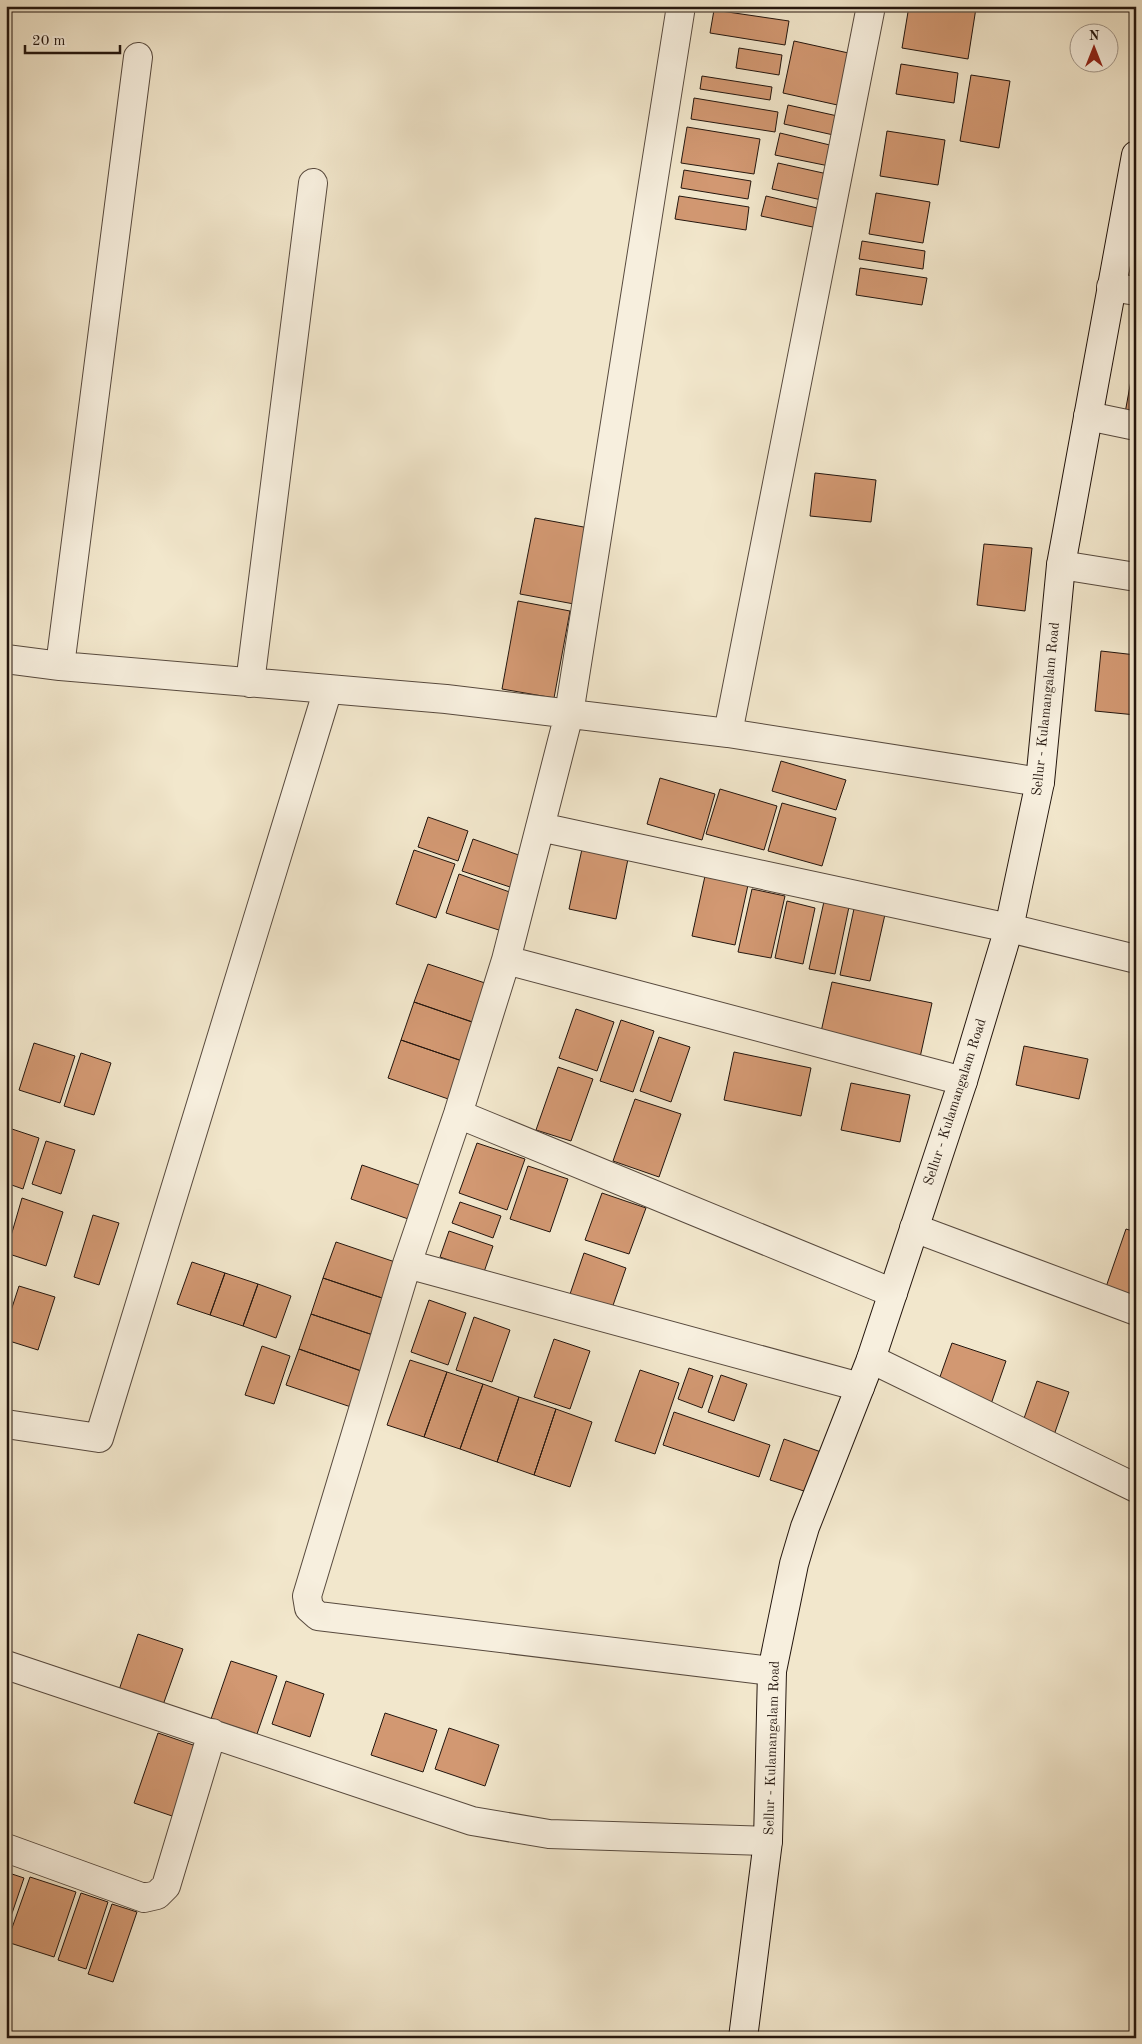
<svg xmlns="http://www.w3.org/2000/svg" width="1142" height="2044" font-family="'Old Standard TT',serif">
<rect width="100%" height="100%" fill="#f2e7cc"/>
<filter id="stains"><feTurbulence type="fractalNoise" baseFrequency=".004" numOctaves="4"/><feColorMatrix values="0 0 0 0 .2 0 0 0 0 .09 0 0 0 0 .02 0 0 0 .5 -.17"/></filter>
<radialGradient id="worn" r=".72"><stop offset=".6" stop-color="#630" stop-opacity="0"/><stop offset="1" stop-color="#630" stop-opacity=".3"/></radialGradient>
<!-- building -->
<path fill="#d29872" stroke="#24160e" d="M 909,6 L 964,6 L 976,8 L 968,59 L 902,48 Z
M 714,10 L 789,21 L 785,45 L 710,33 Z
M 794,41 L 853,54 L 842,106 L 783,93 Z
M 739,48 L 782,55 L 779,75 L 736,68 Z
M 901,64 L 958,73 L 954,103 L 896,94 Z
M 971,75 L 1010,81 L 999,148 L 960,141 Z
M 702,76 L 772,87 L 770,100 L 700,89 Z
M 694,98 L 778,112 L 775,132 L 691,119 Z
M 788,105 L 842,117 L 838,136 L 784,124 Z
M 687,127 L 760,139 L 754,174 L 681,163 Z
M 887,131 L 945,140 L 938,185 L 880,176 Z
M 780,133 L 834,146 L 829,166 L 775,155 Z
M 778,163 L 832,175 L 826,201 L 772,189 Z
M 684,170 L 751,181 L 748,199 L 681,188 Z
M 876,193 L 930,202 L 923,243 L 869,234 Z
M 679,196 L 749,207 L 746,230 L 675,219 Z
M 766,196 L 826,210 L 822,229 L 761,216 Z
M 862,241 L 925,251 L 923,269 L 859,259 Z
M 860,268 L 927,278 L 922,305 L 856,295 Z
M 1134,364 L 1136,364 L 1136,415 L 1125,413 Z
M 815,473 L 876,480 L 871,522 L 810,516 Z
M 535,518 L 589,528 L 574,604 L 520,594 Z
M 984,544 L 1032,548 L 1025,611 L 977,605 Z
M 518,601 L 570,611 L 554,698 L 502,689 Z
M 1101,651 L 1136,655 L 1136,715 L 1095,711 Z
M 781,761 L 846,780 L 836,810 L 772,791 Z
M 660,778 L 715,794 L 702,840 L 647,824 Z
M 720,789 L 777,806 L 764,850 L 706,834 Z
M 782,803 L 836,818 L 822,866 L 768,851 Z
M 428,817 L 468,831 L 458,861 L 418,847 Z
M 473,839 L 530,859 L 519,890 L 462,871 Z
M 582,849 L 628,859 L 616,919 L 569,909 Z
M 414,850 L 455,864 L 436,918 L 396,904 Z
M 459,874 L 518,895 L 505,932 L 446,913 Z
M 705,876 L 748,885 L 735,945 L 692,936 Z
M 752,889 L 785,896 L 771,958 L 738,952 Z
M 825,897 L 850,902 L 835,974 L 809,969 Z
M 787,901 L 815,908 L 803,964 L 775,958 Z
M 855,904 L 886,910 L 870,981 L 840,975 Z
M 428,964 L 494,986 L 481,1025 L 414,1002 Z
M 832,982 L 932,1003 L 919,1062 L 819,1041 Z
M 414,1002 L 481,1025 L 468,1063 L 401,1040 Z
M 576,1009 L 614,1022 L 597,1071 L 559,1058 Z
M 621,1020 L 654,1031 L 633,1092 L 600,1081 Z
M 659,1037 L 690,1047 L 671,1102 L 640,1091 Z
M 401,1040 L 468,1063 L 454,1101 L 388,1078 Z
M 34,1043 L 75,1056 L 60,1103 L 19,1090 Z
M 1024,1046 L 1088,1059 L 1079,1099 L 1016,1085 Z
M 734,1052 L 811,1068 L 801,1116 L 724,1100 Z
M 81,1053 L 111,1063 L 94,1115 L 64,1106 Z
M 558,1067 L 593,1079 L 571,1141 L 536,1130 Z
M 851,1083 L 910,1095 L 900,1142 L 841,1130 Z
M 635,1099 L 681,1114 L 659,1177 L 613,1161 Z
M 6,1127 L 39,1138 L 23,1189 L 6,1183 Z
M 46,1141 L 75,1150 L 61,1194 L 32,1184 Z
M 477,1143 L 525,1159 L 507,1210 L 459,1193 Z
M 362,1165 L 425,1187 L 414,1221 L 351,1199 Z
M 528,1166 L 568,1179 L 550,1232 L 510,1219 Z
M 602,1193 L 646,1208 L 629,1254 L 585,1240 Z
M 22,1198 L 63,1212 L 46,1266 L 6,1253 Z
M 460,1202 L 501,1216 L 493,1238 L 452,1223 Z
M 93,1215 L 119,1223 L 99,1285 L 74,1277 Z
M 1126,1229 L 1136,1232 L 1136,1297 L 1106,1287 Z
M 449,1231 L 493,1246 L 484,1272 L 440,1257 Z
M 336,1242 L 401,1264 L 388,1300 L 323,1278 Z
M 584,1253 L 626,1268 L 610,1314 L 568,1300 Z
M 192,1262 L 225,1273 L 210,1315 L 177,1304 Z
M 225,1273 L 258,1284 L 243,1326 L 210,1315 Z
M 323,1278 L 388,1300 L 376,1336 L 311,1314 Z
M 258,1284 L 291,1296 L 276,1338 L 243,1326 Z
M 19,1286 L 55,1297 L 38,1350 L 6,1340 L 6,1326 Z
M 429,1300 L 466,1313 L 448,1365 L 411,1352 Z
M 311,1314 L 376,1336 L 364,1372 L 299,1349 Z
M 474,1317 L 510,1330 L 492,1382 L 456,1370 Z
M 554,1339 L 590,1351 L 570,1409 L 534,1397 Z
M 952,1343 L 1006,1361 L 990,1407 L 936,1388 Z
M 262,1346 L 290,1356 L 274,1404 L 245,1395 Z
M 299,1349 L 364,1372 L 351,1407 L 286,1385 Z
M 410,1360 L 447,1372 L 424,1437 L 387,1425 Z
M 689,1368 L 713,1376 L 702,1408 L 678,1399 Z
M 640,1370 L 679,1383 L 655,1454 L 615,1441 Z
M 447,1372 L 483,1384 L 460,1449 L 424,1437 Z
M 721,1375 L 747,1384 L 734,1421 L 708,1412 Z
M 1037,1381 L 1069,1392 L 1053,1438 L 1021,1427 Z
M 483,1384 L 519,1397 L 497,1462 L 460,1449 Z
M 519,1397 L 556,1409 L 534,1475 L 497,1462 Z
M 556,1409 L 592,1422 L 570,1487 L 534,1475 Z
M 674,1412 L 770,1445 L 759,1477 L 663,1445 Z
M 784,1439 L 824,1453 L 810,1493 L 770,1480 Z
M 138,1634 L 183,1649 L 163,1705 L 119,1690 Z
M 231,1661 L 277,1676 L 257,1734 L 211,1719 Z
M 286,1681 L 324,1694 L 310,1737 L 272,1724 Z
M 385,1713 L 437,1730 L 423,1772 L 371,1755 Z
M 449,1728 L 499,1745 L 485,1786 L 435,1769 Z
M 158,1733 L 202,1748 L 178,1818 L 134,1803 Z
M 6,1872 L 24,1878 L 6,1931 Z
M 30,1877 L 76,1892 L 54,1957 L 7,1942 Z
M 81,1893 L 108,1902 L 86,1969 L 58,1960 Z
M 112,1904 L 137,1912 L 113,1982 L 88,1974 Z"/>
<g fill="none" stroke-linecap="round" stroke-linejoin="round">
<defs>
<path id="minor" d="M 681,6 L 569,714 L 506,960 L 458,1114 L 407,1264 L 307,1596 L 309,1608 L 318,1616 L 772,1671
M 1111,287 L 1136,291
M 1088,416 L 1136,426
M 1061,565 L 1136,577
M 6,659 L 60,666 L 446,699 L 728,733 L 1040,782
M 60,666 L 138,57
M 250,683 L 313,183
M 728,733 L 871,6
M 540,827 L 1009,928 L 1136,959
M 506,960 L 963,1081
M 458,1114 L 893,1293
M 914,1228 L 1136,1311
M 407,1264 L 860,1387
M 871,1359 L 1136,1488
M 6,1424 L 99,1438 L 328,689
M 6,1665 L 472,1821 L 549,1834 L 768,1841
M 6,1848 L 144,1898 L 157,1895 L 166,1886 L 212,1733"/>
<path id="secondary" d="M 743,2038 L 768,1841 L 772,1671 L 794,1564 L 805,1527 L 871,1359 L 963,1081 L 1009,928 L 1040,782 L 1061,565 L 1136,155"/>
</defs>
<!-- minor casing -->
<use href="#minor" stroke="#584a3e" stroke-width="30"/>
<!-- secondary casing -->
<use href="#secondary" stroke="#24160e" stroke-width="30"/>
<!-- minor -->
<use href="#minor" stroke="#f7efde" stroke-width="28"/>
<!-- secondary -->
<use href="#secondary" stroke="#f7efde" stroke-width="28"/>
</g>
<g text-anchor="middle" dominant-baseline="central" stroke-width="5" stroke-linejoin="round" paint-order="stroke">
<!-- street labels -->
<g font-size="14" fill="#24160e" stroke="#f7efde">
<text transform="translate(1046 709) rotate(-84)">Sellur - Kulamangalam Road</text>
<text transform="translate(955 1102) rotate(-72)">Sellur - Kulamangalam Road</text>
<text transform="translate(772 1748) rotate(-88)">Sellur - Kulamangalam Road</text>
</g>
</g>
<!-- margin -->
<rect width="1142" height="2044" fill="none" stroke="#f2e7cc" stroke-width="25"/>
<rect x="8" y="8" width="1127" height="2029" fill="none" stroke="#24160e" stroke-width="2.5"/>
<rect x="12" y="12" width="1117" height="2019" fill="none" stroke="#24160e"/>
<!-- north arrow -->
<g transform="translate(1094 48)"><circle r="24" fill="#f7efde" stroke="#a3988b"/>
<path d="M0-4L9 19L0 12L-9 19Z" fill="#8f2418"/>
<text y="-8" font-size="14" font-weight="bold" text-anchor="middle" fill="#24160e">N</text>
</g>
<!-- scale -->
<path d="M25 45v8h95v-8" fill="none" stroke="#24160e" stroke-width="2.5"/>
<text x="32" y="45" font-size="15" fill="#24160e" stroke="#f7efde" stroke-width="4" paint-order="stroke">20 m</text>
<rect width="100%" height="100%" filter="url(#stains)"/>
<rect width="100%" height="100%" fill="url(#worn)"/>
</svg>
